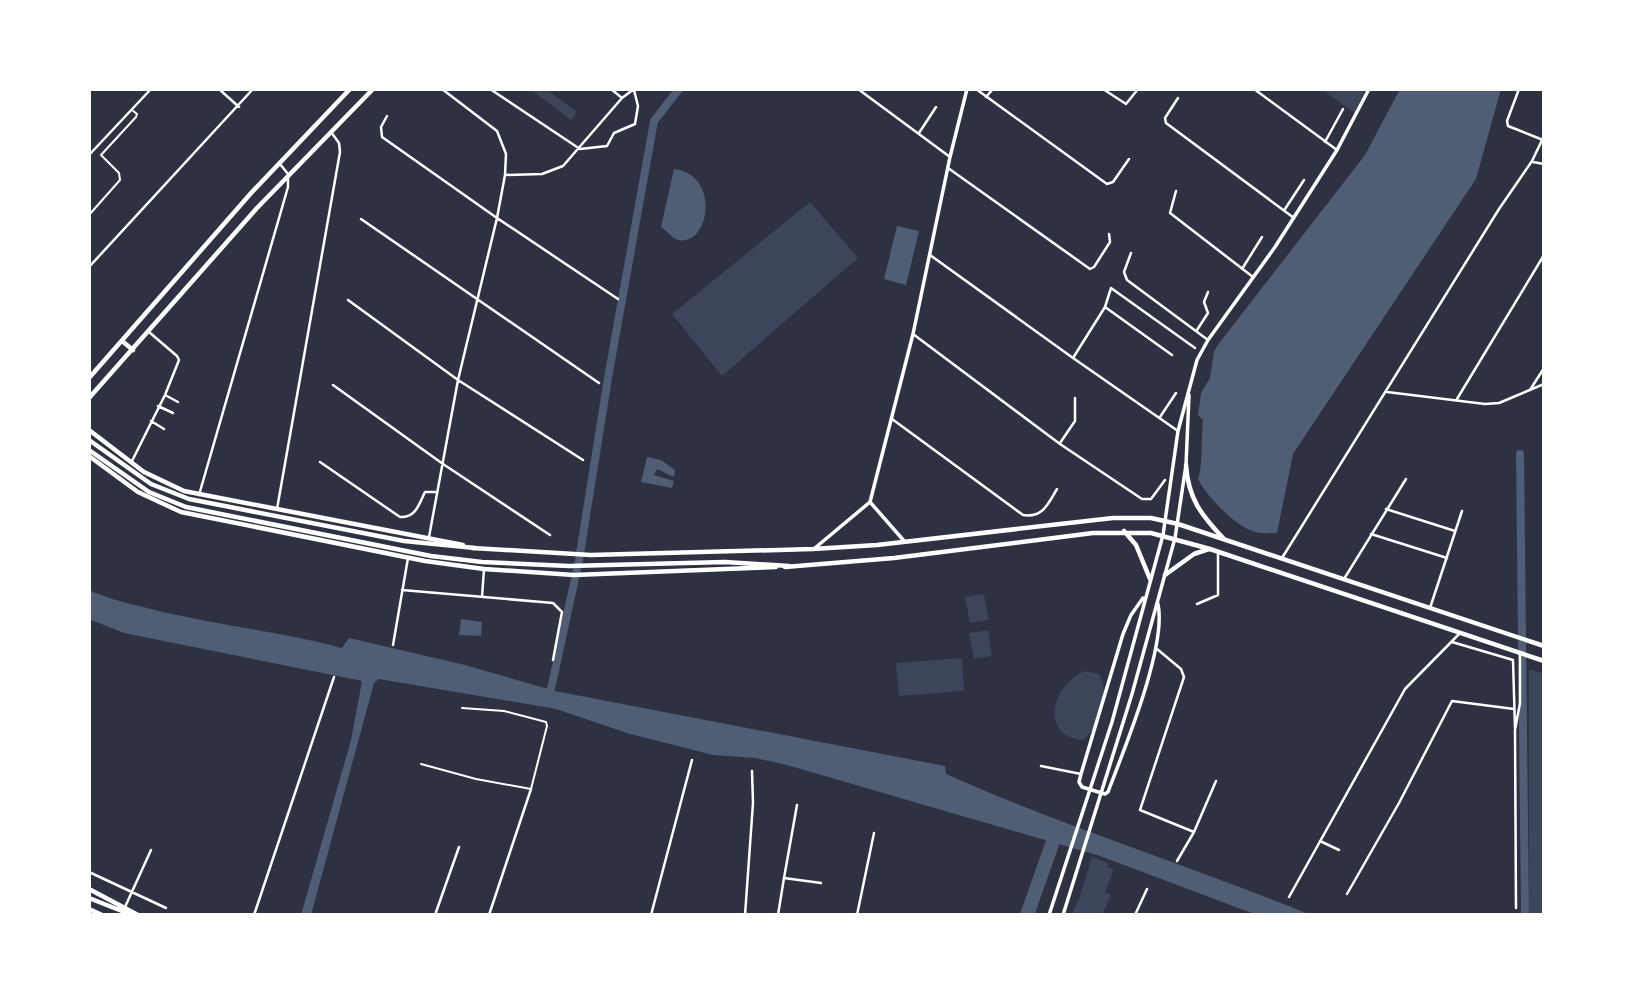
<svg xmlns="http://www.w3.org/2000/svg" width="1633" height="1004" font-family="'Asap Condensed',sans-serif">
<rect width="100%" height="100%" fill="#2d3142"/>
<!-- green -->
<path fill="#3c4559" d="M 530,89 L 546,89 L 577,112 L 571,120 Z
M 1321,89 L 1365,89 L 1355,113 Z
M 810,202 L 858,258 L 722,376 L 672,314 Z
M 984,594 L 989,620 L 970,623 L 965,597 Z
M 988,630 L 992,656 L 974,659 L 969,633 Z
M 962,658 L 964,691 L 899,696 L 896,663 Z
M 1529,669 L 1544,674 L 1544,915 L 1529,915 Z
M 1085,671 L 1099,674 C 1111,694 1099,725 1084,740 C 1037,737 1053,683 1085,671 Z
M 1092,857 L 1108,863 L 1107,867 L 1114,870 L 1105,892 L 1111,895 L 1102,915 L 1071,915 L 1079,899 Z"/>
<!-- water -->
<path fill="#4f5d75" d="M 1400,89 L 1501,89 L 1476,179 L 1293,454 L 1277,533 C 1270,533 1262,534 1255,532 C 1235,526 1207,497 1198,479 C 1203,466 1201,437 1203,420 L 1198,415 L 1201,393 L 1210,378 L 1214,352 L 1217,346 L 1365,155 Z
M 674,169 C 721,174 710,247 678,240 C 673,239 666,230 661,227 Z
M 897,226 L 919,231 L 906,285 L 884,279 Z
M 647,457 L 661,460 L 675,470 L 674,477 L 657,469 L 654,475 L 674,481 L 672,488 L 641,482 Z
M 89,590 C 108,599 131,604 151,609 C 214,625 279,631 342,648 L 349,638 L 465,665 L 555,691 L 945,766 L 946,774 C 1065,827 1191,866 1311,915 L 1257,915 L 1100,856 L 787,765 L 755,758 L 713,755 L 630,734 L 556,709 L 379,679 L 374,683 L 311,915 L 301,915 L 351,740 L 362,681 L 124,633 L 89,619 Z
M 461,619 L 482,622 L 481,636 L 459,635 Z"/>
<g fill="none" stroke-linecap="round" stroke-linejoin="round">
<!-- canal -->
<path stroke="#4f5d75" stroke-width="8" d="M 1520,454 L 1525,915
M 549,698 L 579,560 L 608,378 L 654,121 L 679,89"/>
<!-- river -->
<path stroke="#4f5d75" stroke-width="14" d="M 1027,915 L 1056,833"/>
<!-- service -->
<path stroke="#fff" stroke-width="2" d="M 89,215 L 120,180 L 119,173 L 101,155 L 136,117 L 137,114 L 132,110
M 421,764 L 476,779 L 531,789 L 547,726 L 546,722 L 504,711 L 462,708"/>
<!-- minor -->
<path stroke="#fff" stroke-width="2.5" d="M 219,89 L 239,107
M 490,89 L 580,149 L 607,146 L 614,133 L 635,124 L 638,106 L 634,90
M 611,89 L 622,98
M 858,89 L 950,157
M 976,89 L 1107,184 L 1113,182 L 1129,159
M 1103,89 L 1126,104 L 1138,89
M 1254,89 L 1337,150
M 1519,89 L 1507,121 L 1508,126 L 1543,140
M 986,97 L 993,89
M 1178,98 L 1165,118 L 1166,123 L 1294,218
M 387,116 L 381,127 L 382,137 L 497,218 L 618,299
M 919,133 L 936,107
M 1325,142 L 1343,109
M 89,155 L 151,89
M 1533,162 L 1544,164
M 948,168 L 1090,269 L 1094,267 L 1110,242 L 1109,234
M 505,175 L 542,174 L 563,166 L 622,98 L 634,89
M 1176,191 L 1170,213 L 1253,277
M 1285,209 L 1304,180
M 361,219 L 599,383
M 1131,253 L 1124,272 L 1127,280 L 1208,340
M 930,255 L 1073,358 L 1178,431
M 89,267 L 253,89
M 1242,269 L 1262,237
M 348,300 L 458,380 L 583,460
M 1105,307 L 1172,355
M 1197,330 L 1208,313 L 1204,302 L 1208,292
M 913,334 L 1060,444 L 1142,499 L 1151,499 L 1165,480
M 1073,358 L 1105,307 L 1111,288 L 1195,348
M 333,385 L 443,464 L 550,535
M 1530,390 L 1544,368
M 1387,392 L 1485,404 L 1499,403 L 1544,384
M 165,395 L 178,402
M 1457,399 L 1544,255
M 158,406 L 173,413
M 1160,417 L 1176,393
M 892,419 L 1023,515 C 1043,518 1048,504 1057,489
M 151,421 L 164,429
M 1060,443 L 1075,421 L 1075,398
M 320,462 L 400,517 C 416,518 419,504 425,492 L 435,492
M 131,463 L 165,395 L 179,360 L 177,356 L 149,332
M 199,495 L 288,187 L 288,174 L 280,164
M 277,509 L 340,152 L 339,143 L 331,132
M 1386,509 L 1455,531
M 1371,534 L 1447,558
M 429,537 L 458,380 L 497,218 L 505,175 L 506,154 L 497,131 L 442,89
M 1282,558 L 1499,209 L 1532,161 L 1544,136
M 1344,579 L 1406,479
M 402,590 L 553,603 L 562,612 L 553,660
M 482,597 L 484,569
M 1197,604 L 1218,595 L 1218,552
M 1430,608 L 1462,511
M 1452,642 L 1513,660 L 1515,728
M 393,645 L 408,558
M 1157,649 L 1181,669 L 1184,677 L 1140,810 L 1194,832
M 1041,766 L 1081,774
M 1320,841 L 1339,850
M 1177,861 L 1194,832 L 1216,781
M 89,872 L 166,908
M 784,878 L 797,805
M 1347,894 L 1399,803 L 1452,701 L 1514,709
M 1289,897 L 1405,689 L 1461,632
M 125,907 L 151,850
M 1516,908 L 1515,730 L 1520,703 L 1520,653
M 254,915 L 334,677
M 435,915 L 459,847
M 489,915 L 531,789
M 651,915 L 692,760
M 745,915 L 753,803 L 752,771
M 778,915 L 784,878 L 821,883
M 857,915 L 874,833
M 1135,915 L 1147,889"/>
<!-- tertiary -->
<path stroke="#fff" stroke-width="3.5" d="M 905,542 L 870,502 L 913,334 L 950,157 L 967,89
M 815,548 L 870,502
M 1143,598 L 1131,615 L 1123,634 L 1081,774 L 1079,782 L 1082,787 L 1105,794 L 1108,792 C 1124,749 1167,647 1158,604
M 1049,915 L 1112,722 L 1163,535 L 1178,431 L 1197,360 L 1208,340 L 1275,247 L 1337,150 L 1369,89
M 1063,915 L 1132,694 L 1175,538 L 1186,465 L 1189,395"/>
<!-- secondary -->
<path stroke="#fff" stroke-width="4.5" d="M 122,341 L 133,350
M 89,378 L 252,192 L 350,89
M 89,398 L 257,208 L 373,89
M 89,430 L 144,472 L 184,491 L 463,545
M 89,456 L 138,492 L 181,512 L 425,561 L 484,569 L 574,575 L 776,567
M 1186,465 C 1188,498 1201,515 1224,539
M 1124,531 L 1136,545 L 1150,579
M 472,548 L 591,555 L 813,549 L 877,545 L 1113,518 L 1151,518 L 1178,524 L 1544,646
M 785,567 L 894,558 L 1093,533 L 1151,533 L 1210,549 L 1544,661
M 1165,575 L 1194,554 L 1209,549"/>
<!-- primary -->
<path stroke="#fff" stroke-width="4.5" d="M 89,440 L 151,484 L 189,499 L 404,541 L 475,548
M 89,450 L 149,492 L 186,507 L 431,556 L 482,562 L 569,566 L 725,562 L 789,566
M 89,889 L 138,915
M 89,898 L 132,915
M 89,909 L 102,915"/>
</g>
<!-- border -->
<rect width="1633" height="1004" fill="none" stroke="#ffffff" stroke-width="182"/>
</svg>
